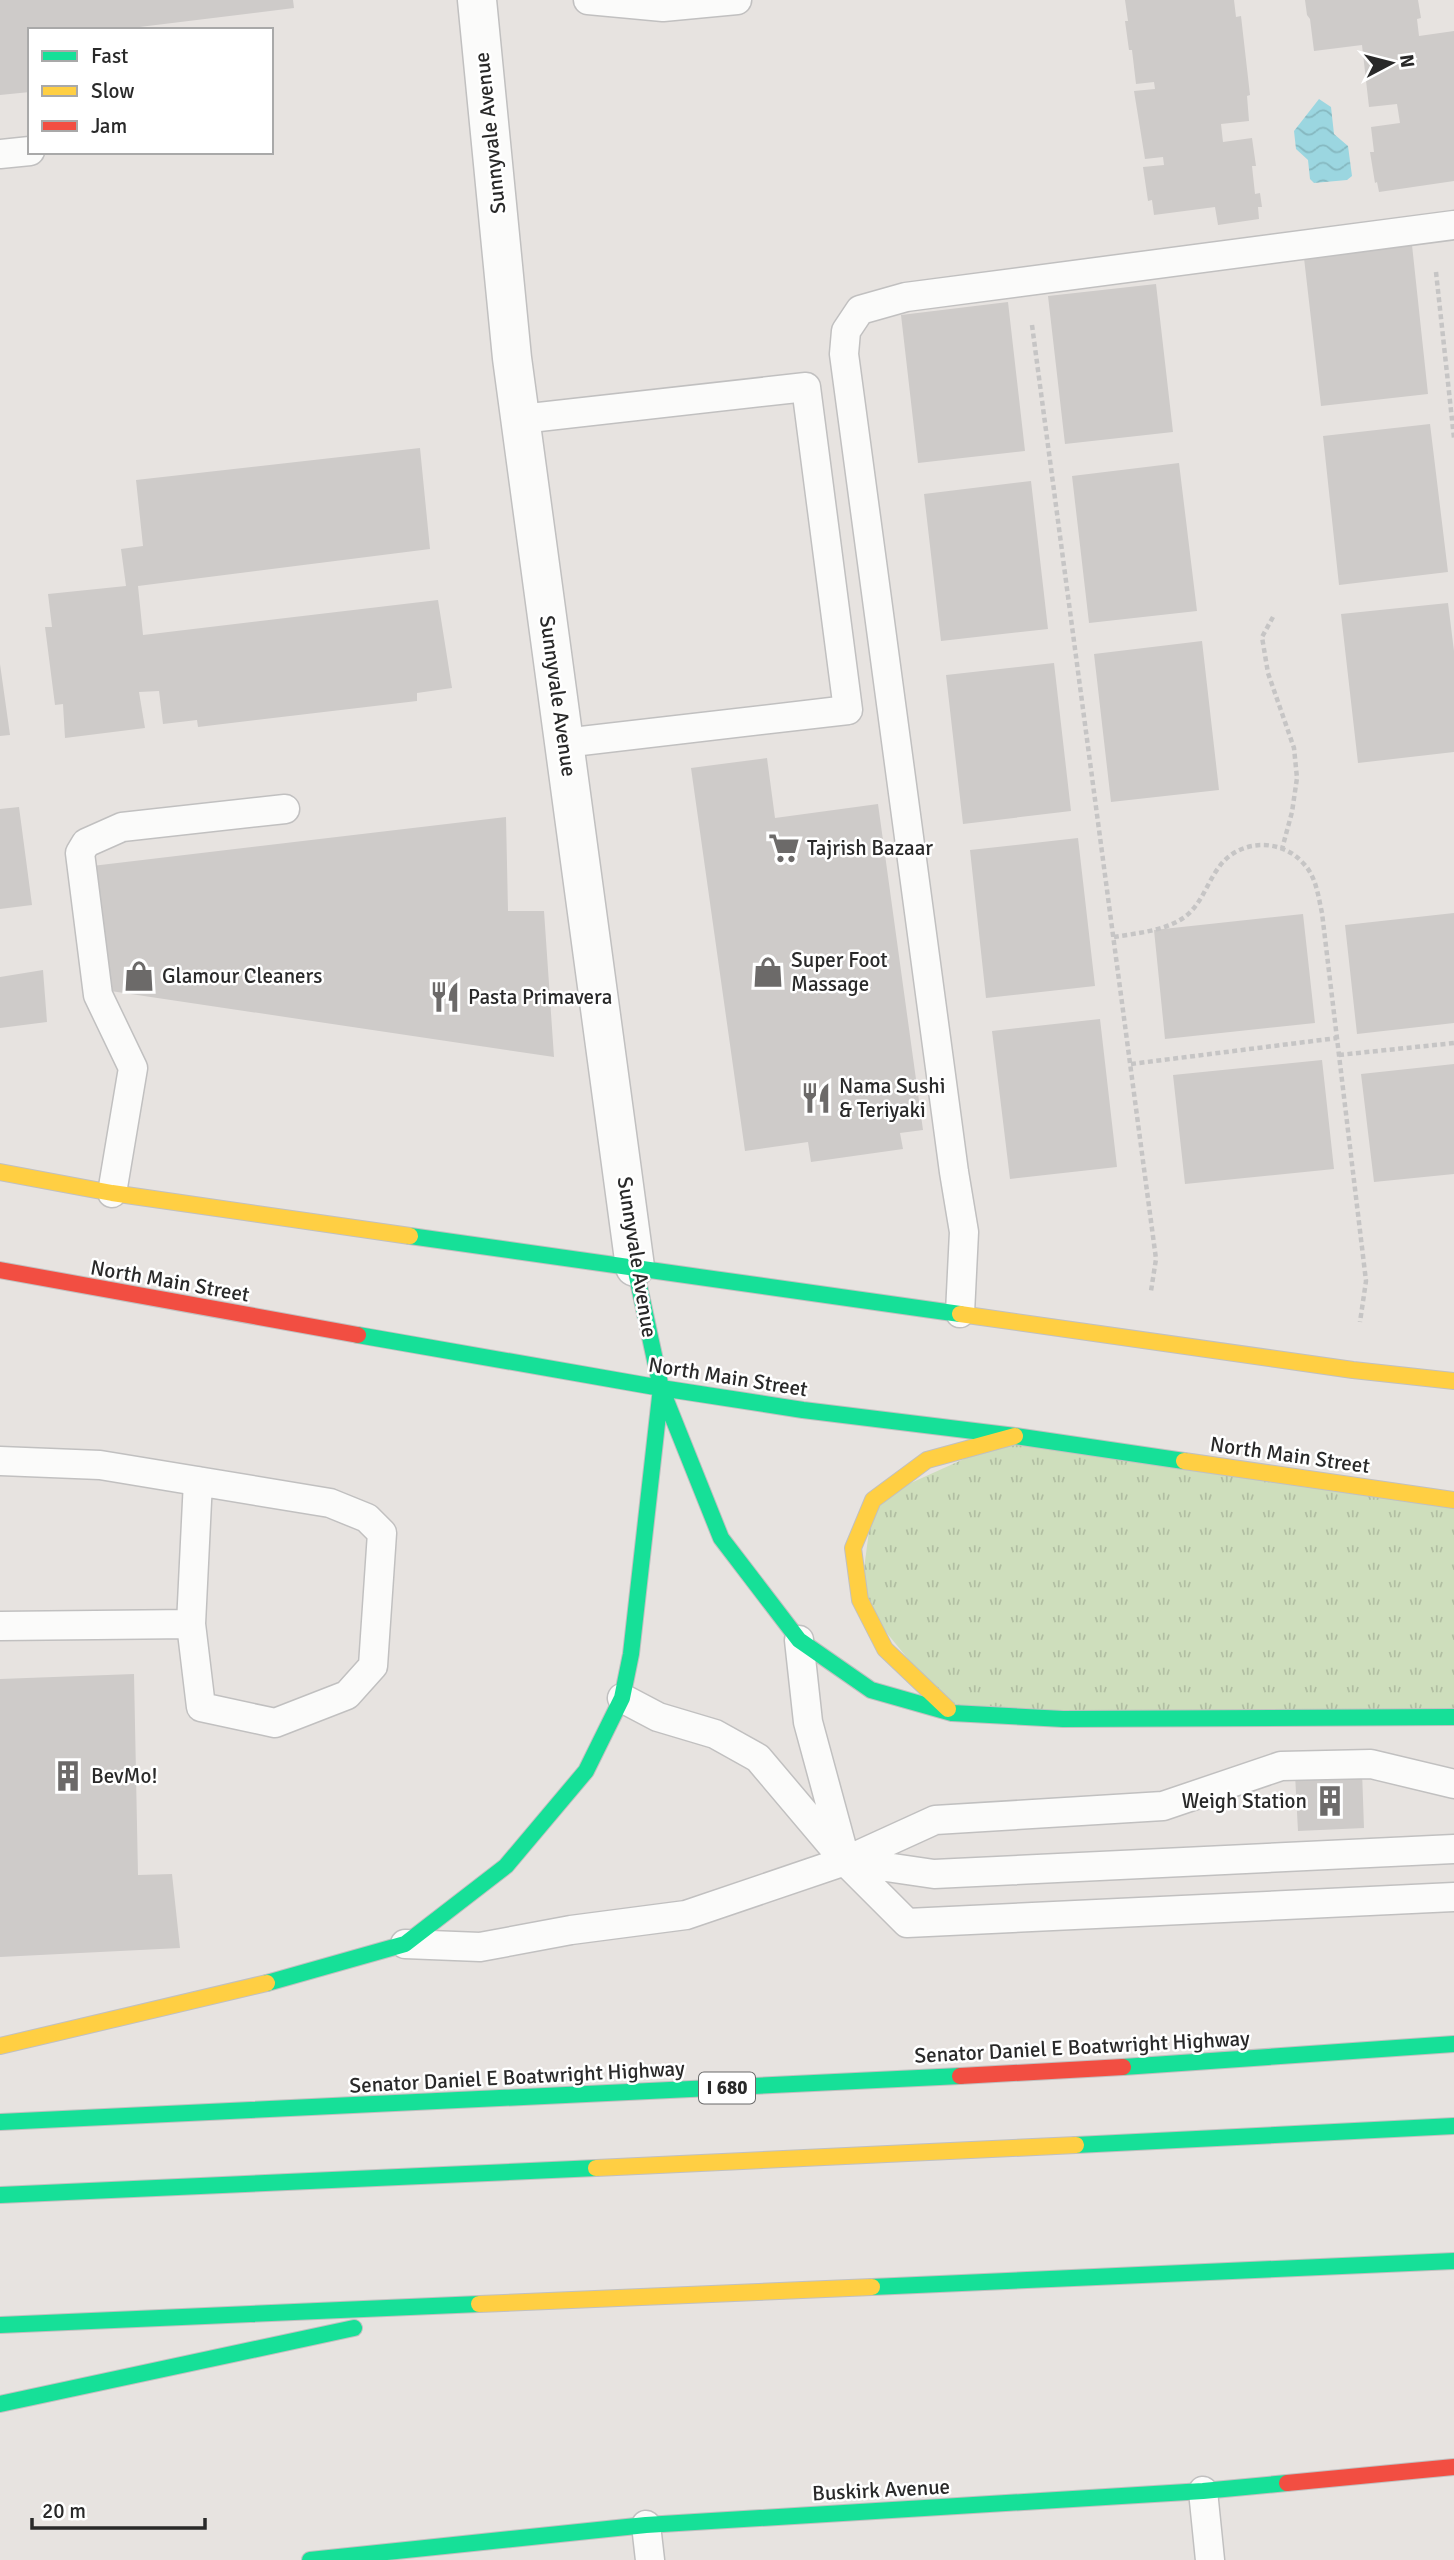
<svg xmlns="http://www.w3.org/2000/svg" width="1454" height="2560" font-family="Signika,sans-serif">
<defs>
<pattern id="grass-tufts" width="24" height="20" patternUnits="userSpaceOnUse" patternTransform="scale(1.75)"><rect width="24" height="20" fill="#cedebc"/><path d="M3 7l-1-3M5 7V3M7 7l1-3M15 17l-1-3M17 17v-4M19 17l1-3" fill="none" stroke="#b1bea2"/></pattern>
<pattern id="water-waves" width="16" height="10" patternUnits="userSpaceOnUse" patternTransform="scale(1.75)"><rect width="16" height="10" fill="#9bd6e0"/><path d="M0 5q4-4 8 0t8 0" fill="none" stroke="#86b8c0"/></pattern>
</defs>
<rect width="100%" height="100%" fill="#e7e3e0"/>
<!-- grass -->
<path fill="url(#grass-tufts)" d="M 1015,1436 L 1454,1505 L 1454,1717 L 952,1713 L 860,1600 L 873,1500 Z"/>
<!-- water -->
<path fill="url(#water-waves)" d="M 1319,99 L 1331,107 L 1334,134 L 1348,146 L 1352,176 L 1347,180 L 1314,183 L 1310,179 L 1308,160 L 1296,149 L 1294,131 Z"/>
<!-- building -->
<path fill="#cecbc9" d="M 0,0 L 293,0 L 294,8 L 115,30 L 30,30 L 30,92 L 0,95 Z
M 1125,0 L 1234,0 L 1236,17 L 1241,16 L 1250,95 L 1247,96 L 1249,121 L 1221,124 L 1223,142 L 1252,138 L 1256,166 L 1252,166 L 1255,194 L 1260,193 L 1262,207 L 1258,207 L 1259,219 L 1218,225 L 1215,207 L 1154,215 L 1152,200 L 1148,201 L 1143,167 L 1164,165 L 1163,157 L 1145,159 L 1134,91 L 1155,89 L 1154,82 L 1136,84 L 1132,50 L 1129,50 L 1125,21 L 1128,21 Z
M 1305,0 L 1418,0 L 1421,18 L 1417,19 L 1419,36 L 1454,31 L 1454,181 L 1379,192 L 1377,182 L 1375,183 L 1370,152 L 1374,152 L 1371,127 L 1400,123 L 1397,104 L 1369,107 L 1362,45 L 1314,51 L 1310,19 L 1307,15 Z
M 1412,245 L 1428,394 L 1321,406 L 1304,258 Z
M 1156,284 L 1173,432 L 1065,444 L 1048,296 Z
M 1008,302 L 1025,451 L 918,463 L 901,315 Z
M 1430,424 L 1448,572 L 1339,585 L 1323,436 Z
M 420,448 L 430,549 L 138,586 L 143,635 L 438,600 L 452,688 L 417,693 L 417,701 L 198,727 L 197,720 L 163,724 L 159,691 L 139,692 L 145,728 L 65,738 L 63,704 L 55,705 L 45,627 L 52,627 L 48,594 L 126,586 L 121,549 L 143,546 L 136,480 Z
M 1179,463 L 1197,611 L 1089,623 L 1072,476 Z
M 1031,481 L 1048,629 L 941,641 L 924,494 Z
M 1448,603 L 1454,651 L 1454,752 L 1358,763 L 1341,614 Z
M 1202,641 L 1219,790 L 1111,802 L 1094,654 Z
M 1054,663 L 1071,811 L 963,824 L 946,675 Z
M 0,664 L 10,735 L 0,736 Z
M 767,758 L 775,818 L 878,804 L 923,1130 L 900,1133 L 903,1149 L 811,1162 L 808,1142 L 745,1151 L 691,768 Z
M 19,807 L 32,905 L 0,909 L 0,809 Z
M 506,817 L 508,911 L 544,911 L 554,1057 L 104,990 L 92,866 Z
M 1078,838 L 1095,986 L 986,998 L 970,850 Z
M 1454,913 L 1454,1023 L 1357,1034 L 1345,925 Z
M 1303,914 L 1315,1023 L 1165,1039 L 1154,930 Z
M 43,970 L 47,1022 L 0,1028 L 0,977 Z
M 1100,1019 L 1117,1167 L 1010,1179 L 992,1031 Z
M 1322,1060 L 1334,1169 L 1185,1184 L 1173,1075 Z
M 1454,1064 L 1454,1174 L 1374,1182 L 1361,1074 Z
M 134,1674 L 138,1875 L 172,1874 L 180,1948 L 0,1957 L 0,1679 Z
M 1362,1771 L 1364,1828 L 1298,1831 L 1295,1774 Z"/>
<g fill="none" stroke-linecap="round" stroke-linejoin="round">
<defs>
<path id="lane" d="M 588,0 L 663,7 L 737,0
M 0,154 L 30,151
M 521,419 L 806,387 L 848,710 L 564,743
M 112,1193 L 133,1068 L 98,995 L 80,853 L 86,843 L 122,827 L 285,809
M 960,1313 L 964,1232 L 954,1172 L 844,354 L 846,331 L 860,310 L 906,297 L 1454,225
M 0,1461 L 100,1465 L 330,1503 L 367,1518 L 382,1533 L 373,1666 L 347,1695 L 275,1723 L 201,1707 L 191,1624 L 198,1481
M 0,1626 L 191,1624
M 799,1640 L 808,1722 L 843,1851
M 622,1698 L 658,1717 L 715,1734 L 758,1758 L 845,1861 L 907,1923 L 1454,1897
M 845,1861 L 934,1874 L 1454,1849
M 405,1944 L 480,1947 L 571,1930 L 686,1915 L 845,1861 L 935,1820 L 1163,1806 L 1281,1766 L 1371,1764 L 1454,1784
M 1203,2491 L 1210,2560
M 646,2525 L 650,2560"/>
<path id="street" d="M 477,0 L 512,358 L 635,1267"/>
<path id="fast" d="M 410,1236 L 960,1314
M 635,1267 L 661,1388
M 358,1335 L 661,1388 L 803,1410 L 1015,1436 L 1184,1461
M 663,1393 L 721,1538 L 799,1640 L 871,1690 L 952,1713 L 1063,1719 L 1454,1717
M 267,1983 L 405,1944 L 506,1866 L 586,1771 L 622,1698 L 631,1654 L 661,1388
M 1123,2067 L 1454,2044
M 0,2122 L 960,2076
M 1076,2145 L 1454,2126
M 0,2195 L 596,2168
M 872,2287 L 1454,2261
M 0,2325 L 479,2304
M 0,2404 L 354,2328
M 310,2560 L 646,2525 L 1203,2491 L 1287,2483"/>
<path id="slow" d="M 0,1172 L 112,1193 L 410,1236
M 960,1314 L 1353,1370 L 1454,1381
M 1184,1461 L 1454,1500
M 948,1709 L 885,1649 L 860,1600 L 853,1548 L 873,1500 L 927,1460 L 1015,1436
M 0,2046 L 267,1983
M 596,2168 L 1076,2145
M 479,2304 L 872,2287"/>
<path id="jam" d="M 0,1270 L 358,1335
M 960,2076 L 1123,2067
M 1287,2483 L 1454,2467"/>
</defs>
<!-- lane casing -->
<use href="#lane" stroke="#c1c0c0" stroke-width="31"/>
<!-- street casing -->
<use href="#street" stroke="#c1c0c0" stroke-width="41"/>
<!-- fast casing -->
<use href="#fast" stroke="#c1c0c0" stroke-width="18"/>
<!-- slow casing -->
<use href="#slow" stroke="#c1c0c0" stroke-width="18"/>
<!-- jam casing -->
<use href="#jam" stroke="#c1c0c0" stroke-width="18"/>
<!-- path -->
<path stroke="#c6c5c5" stroke-width="4.5" stroke-dasharray="5 3.5" stroke-linecap="butt" d="M 1436,272 L 1454,438
M 1032,325 L 1156,1259 L 1151,1291
M 1273,617 L 1262,637 L 1268,673 L 1294,748 L 1297,778 L 1292,812 L 1282,849
M 1114,937 C 1137,933 1166,931 1186,916 C 1202,903 1207,883 1219,867 C 1238,840 1280,837 1303,863 C 1316,876 1318,895 1322,913 L 1366,1281 L 1360,1322
M 1339,1055 L 1454,1043
M 1131,1064 L 1337,1038"/>
<!-- lane -->
<use href="#lane" stroke="#fbfbfa" stroke-width="28"/>
<!-- street -->
<use href="#street" stroke="#fbfbfa" stroke-width="38"/>
<!-- fast -->
<use href="#fast" stroke="#16e098" stroke-width="16"/>
<!-- slow -->
<use href="#slow" stroke="#ffcf43" stroke-width="16"/>
<!-- jam -->
<use href="#jam" stroke="#f24e42" stroke-width="16"/>
</g>
<!-- icons -->
<defs>
<symbol id="supermarket-bare" viewBox="-9 -9 18 18"><path d="M-6-5.5h2.5l.6 2H6L4.5 2H-2.5L-4.4-4H-6ZM-1.5 3.2a1.3 1.3 0 1 0 .1 0ZM3 3.2a1.3 1.3 0 1 0 .1 0Z" fill="#6c6a69" stroke="#fff" stroke-width="2.5" paint-order="stroke"/></symbol>
<symbol id="shop-bare" viewBox="-9 -9 18 18"><path d="M-5-2.5h2.3a2.7 3.5 0 0 1 5.4 0H5L5.5 6h-11ZM-1.5-2.5h3a1.5 2.3 0 0 0-3 0Z" fill="#6c6a69" stroke="#fff" stroke-width="2.5" paint-order="stroke"/></symbol>
<symbol id="restaurant-bare" viewBox="-9 -9 18 18"><path d="M-5-6h1v4h1v-4h1v4h1v-4h1v5L-1.5 .5V6h-2V.5L-5-1ZM5-6V6H3V1.5H1.5Q1.5-4 5-6Z" fill="#6c6a69" stroke="#fff" stroke-width="2.5" paint-order="stroke"/></symbol>
<symbol id="building-bare" viewBox="-9 -9 18 18"><path d="M-4-6H4V6H1V3H-1V6H-4ZM-2.5-4.3h1.7v1.8h-1.7ZM.8-4.3h1.7v1.8H.8ZM-2.5-1h1.7V.8h-1.7ZM.8-1h1.7V.8H.8Z" fill="#6c6a69" stroke="#fff" stroke-width="2.5" paint-order="stroke"/></symbol>
</defs>
<g fill-rule="evenodd">
<use href="#supermarket-bare" x="762" y="826" width="44" height="44"/>
<use href="#shop-bare" x="746" y="950" width="44" height="44"/>
<use href="#shop-bare" x="117" y="954" width="44" height="44"/>
<use href="#restaurant-bare" x="423" y="975" width="44" height="44"/>
<use href="#restaurant-bare" x="794" y="1076" width="44" height="44"/>
<use href="#building-bare" x="46" y="1754" width="44" height="44"/>
<use href="#building-bare" x="1308" y="1779" width="44" height="44"/>
</g>
<g text-anchor="middle" dominant-baseline="central" stroke-width="5" stroke-linejoin="round" paint-order="stroke">
<!-- shield labels -->
<rect fill="#fff" stroke="#696969" stroke-width="2" x="699" y="2072.5" width="56" height="31" rx="5"/>
<g font-size="19" font-weight="bold" fill="#292929">
<text x="727" y="2088">I 680</text>
</g>
<!-- street labels -->
<g font-size="21" fill="#292929" stroke="#fff">
<text transform="translate(490 133) rotate(-96)">Sunnyvale Avenue</text>
<text transform="translate(558 696) rotate(82)">Sunnyvale Avenue</text>
<text transform="translate(637 1257) rotate(81)">Sunnyvale Avenue</text>
<text transform="translate(170 1281) rotate(10)">North Main Street</text>
<text transform="translate(728 1377) rotate(9)">North Main Street</text>
<text transform="translate(1290 1455) rotate(8)">North Main Street</text>
<text transform="translate(1082 2047) rotate(-3)">Senator Daniel E Boatwright Highway</text>
<text transform="translate(517 2077) rotate(-3)">Senator Daniel E Boatwright Highway</text>
<text transform="translate(881 2490) rotate(-3)">Buskirk Avenue</text>
</g>
<!-- poi labels -->
<g font-size="21" fill="#292929" stroke="#fff" text-anchor="start">
<text x="807" y="848">Tajrish Bazaar</text>
<text x="791" y="960">Super Foot<tspan x="791" dy="24">Massage</tspan></text>
<text x="162" y="976">Glamour Cleaners</text>
<text x="468" y="997">Pasta Primavera</text>
<text x="839" y="1086">Nama Sushi<tspan x="839" dy="24">&amp; Teriyaki</tspan></text>
<text x="91" y="1776">BevMo!</text>
<text x="1307" y="1801" text-anchor="end">Weigh Station</text>
</g>
</g>
<!-- legend -->
<rect x="28" y="28" width="245" height="126" fill="#ffffff" stroke="#a9a9a9" stroke-width="2"/>
<rect x="42" y="51" width="35" height="10" fill="#16e098" stroke="#a9a9a9" stroke-width="2"/>
<text x="91" y="63" font-size="21" fill="#292929">Fast</text>
<rect x="42" y="86" width="35" height="10" fill="#ffcf43" stroke="#a9a9a9" stroke-width="2"/>
<text x="91" y="98" font-size="21" fill="#292929">Slow</text>
<rect x="42" y="121" width="35" height="10" fill="#f24e42" stroke="#a9a9a9" stroke-width="2"/>
<text x="91" y="133" font-size="21" fill="#292929">Jam</text>
<!-- north arrow -->
<g transform="translate(1391 63) rotate(83)" stroke="#ffffff" stroke-width="5" paint-order="stroke">
<path d="M0-5L12 26L0 18L-12 26Z" fill="#292929"/>
<text y="-10" font-size="19" font-weight="bold" text-anchor="middle" fill="#292929">N</text>
</g>
<!-- scale -->
<path d="M32 2518v10h173v-10" fill="none" stroke="#292929" stroke-width="3.5"/>
<text x="42" y="2518" font-size="21" fill="#292929" stroke="#ffffff" stroke-width="5" paint-order="stroke">20 m</text>
</svg>
